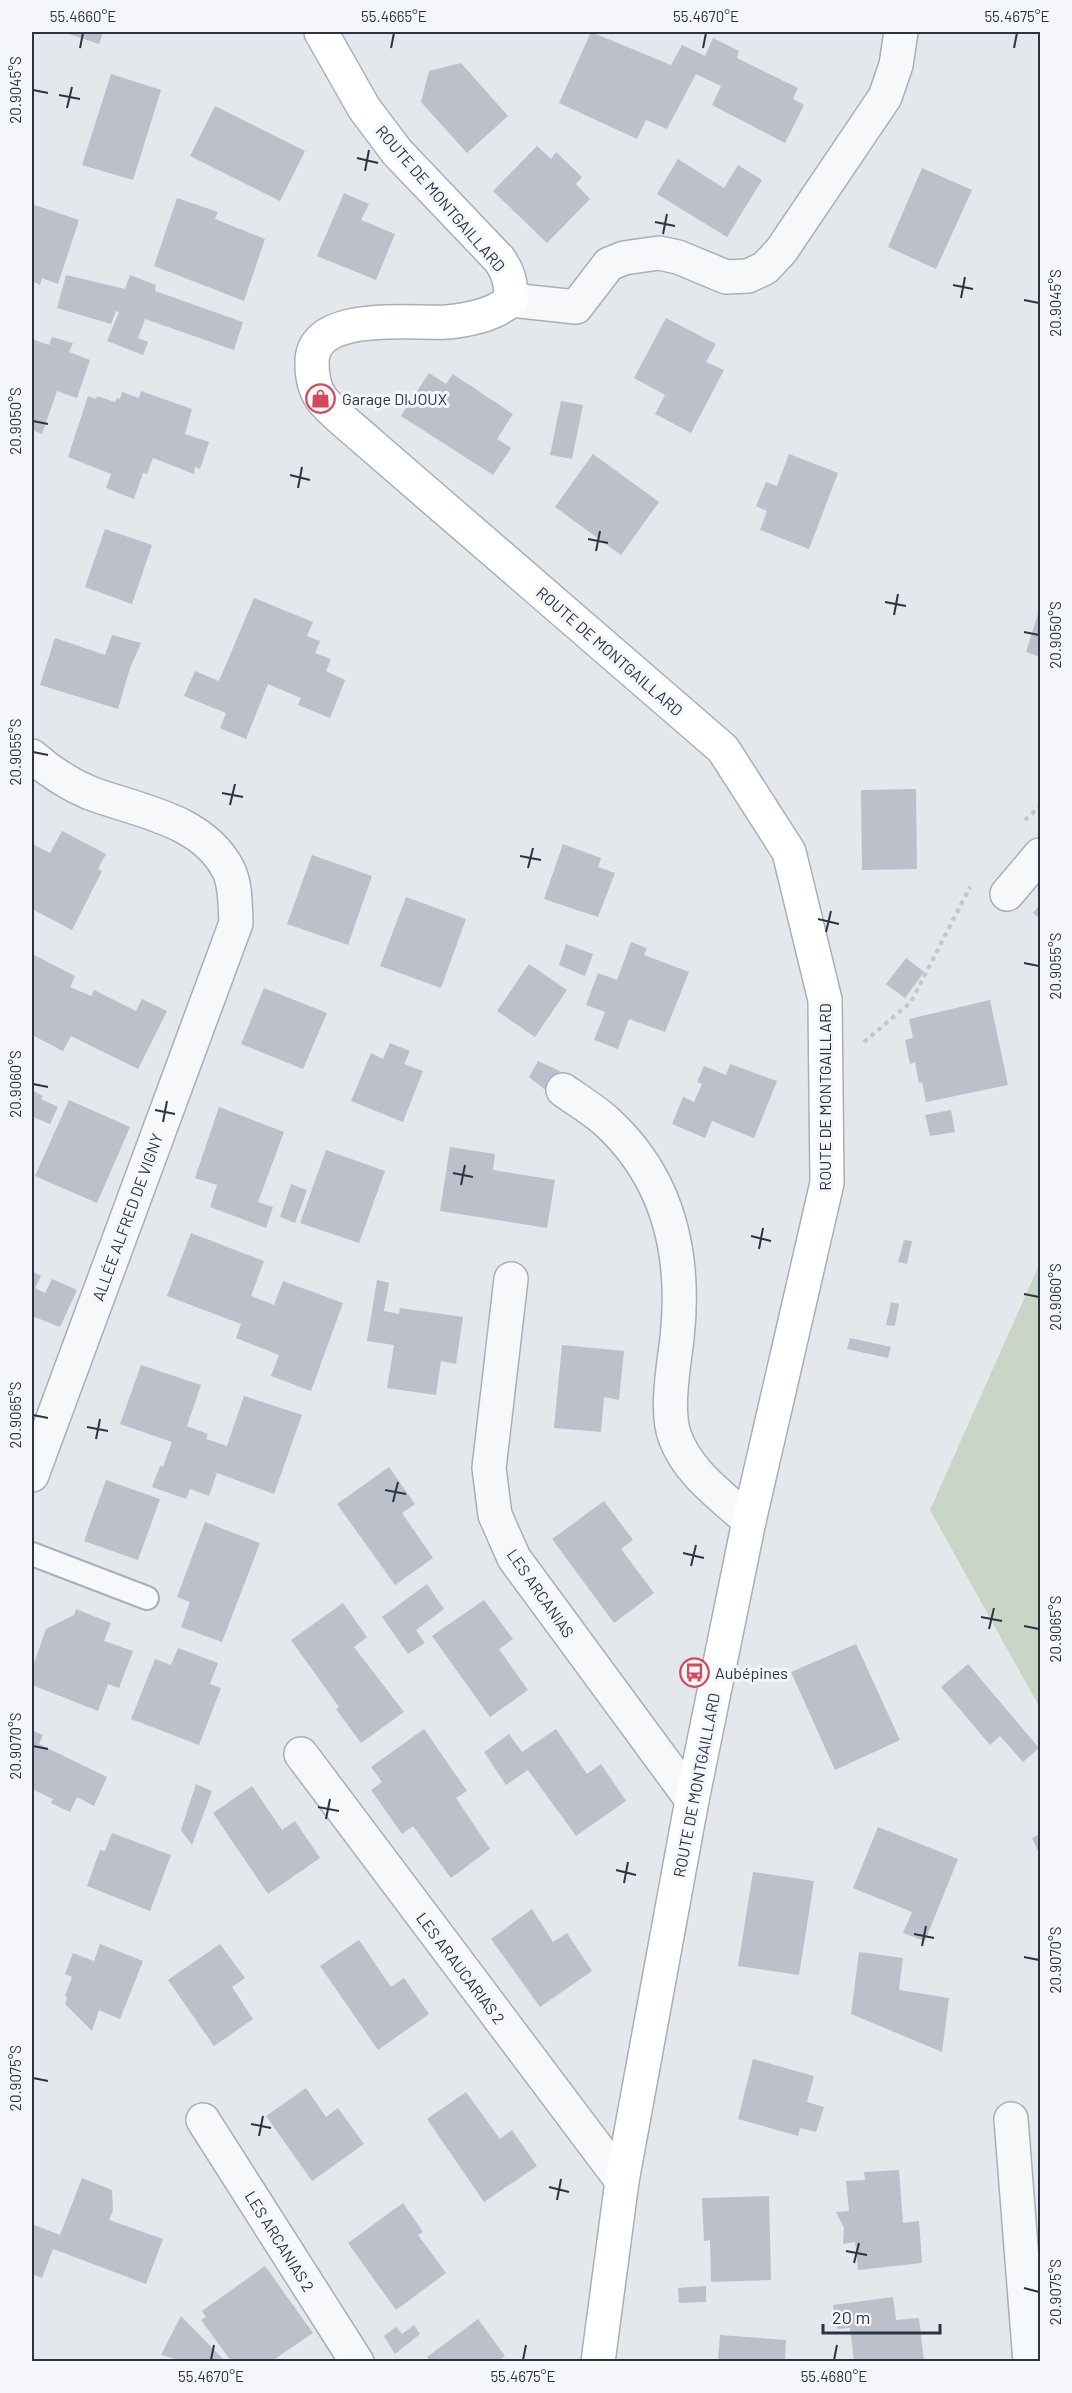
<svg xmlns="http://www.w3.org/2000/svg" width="1072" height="2393" font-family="Barlow,sans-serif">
<rect width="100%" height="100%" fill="#e4e7ec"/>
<!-- green -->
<path fill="#c9d6c5" d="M 1040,1263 L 1040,1708 L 930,1510 Z"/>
<!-- building -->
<path fill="#bbc0ca" d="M 63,32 L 103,32 L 99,44 Z
M 591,32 L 671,65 L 682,45 L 705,56 L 713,38 L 739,51 L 737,58 L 798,88 L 793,99 L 804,105 L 785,143 L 712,105 L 721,86 L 696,74 L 667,129 L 646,120 L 637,139 L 559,103 Z
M 461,63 L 508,116 L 467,153 L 421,102 L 429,71 Z
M 111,74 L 161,90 L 133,180 L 82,165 Z
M 215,106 L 305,151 L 280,201 L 190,156 Z
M 537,146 L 551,159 L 556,152 L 582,177 L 576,184 L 590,199 L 547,243 L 493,191 Z
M 678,159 L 724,188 L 738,165 L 762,180 L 727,237 L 657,194 Z
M 922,168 L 972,190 L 936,269 L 888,247 Z
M 344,193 L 369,204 L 361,220 L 395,234 L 376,280 L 317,256 Z
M 177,198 L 218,212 L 215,219 L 265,239 L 244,301 L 154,266 Z
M 32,204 L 79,220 L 58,284 L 42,278 L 40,285 L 32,281 Z
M 66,275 L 125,289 L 130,275 L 156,285 L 155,291 L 243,322 L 234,350 L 145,319 L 138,338 L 148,342 L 143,355 L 107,341 L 119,312 L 116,311 L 111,324 L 57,308 Z
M 666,318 L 716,344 L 706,362 L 724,370 L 691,433 L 655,414 L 665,395 L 634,378 Z
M 52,337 L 73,343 L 69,352 L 90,360 L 77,398 L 57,391 L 42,434 L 32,430 L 32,339 L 49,345 Z
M 429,373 L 446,384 L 453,374 L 513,414 L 497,439 L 511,448 L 493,475 L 401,416 Z
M 141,391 L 192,409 L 185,434 L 209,442 L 200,469 L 195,467 L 194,474 L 153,458 L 147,474 L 143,473 L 134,499 L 106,488 L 111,474 L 68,457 L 88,396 L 96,399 L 97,396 L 115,402 L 117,398 L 120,399 L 122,392 L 139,398 Z
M 561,401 L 583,405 L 572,459 L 550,455 Z
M 593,454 L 659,502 L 621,555 L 555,507 Z
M 789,454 L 838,473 L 809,549 L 760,530 L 767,511 L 756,506 L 766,482 L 777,486 Z
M 105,529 L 152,545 L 132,604 L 85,587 Z
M 254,598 L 313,622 L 307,636 L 320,641 L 315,653 L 331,659 L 326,671 L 345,680 L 330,718 L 298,705 L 301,698 L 268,684 L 246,739 L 220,728 L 226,713 L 184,696 L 195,671 L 219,681 Z
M 1040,607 L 1040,657 L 1026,652 Z
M 112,635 L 141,643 L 130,668 L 118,709 L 40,685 L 55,638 L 105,655 Z
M 916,789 L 917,869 L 862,870 L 861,790 Z
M 62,831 L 106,854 L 98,869 L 102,871 L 72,930 L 32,909 L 32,844 L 50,853 Z
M 563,844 L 601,858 L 598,867 L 615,873 L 598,917 L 544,899 Z
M 312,855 L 372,876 L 348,945 L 287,924 Z
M 406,897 L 466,919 L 441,988 L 380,966 Z
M 1040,904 L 1040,919 L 1033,913 Z
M 631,942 L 647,948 L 644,955 L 689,972 L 665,1032 L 629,1019 L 618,1049 L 594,1040 L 605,1012 L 586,1005 L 598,973 L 617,980 Z
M 566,944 L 593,954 L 585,976 L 559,965 Z
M 32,954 L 75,976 L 70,987 L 91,996 L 94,990 L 136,1011 L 142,999 L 167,1011 L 138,1069 L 71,1036 L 63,1051 L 32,1035 Z
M 906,958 L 924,972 L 905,998 L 886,984 Z
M 529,964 L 567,990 L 535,1037 L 497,1011 Z
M 264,988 L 327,1013 L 303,1069 L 241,1044 Z
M 990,1000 L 1008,1085 L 926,1102 L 922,1082 L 919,1083 L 915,1062 L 910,1064 L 905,1040 L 913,1038 L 909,1019 Z
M 390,1043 L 410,1051 L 404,1064 L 423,1071 L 403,1122 L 351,1101 L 371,1053 L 383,1059 Z
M 538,1061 L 560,1071 L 549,1093 L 529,1077 Z
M 730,1064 L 777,1081 L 754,1138 L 712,1121 L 705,1138 L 672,1124 L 683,1097 L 694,1102 L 702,1084 L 697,1082 L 704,1066 L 726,1075 Z
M 32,1090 L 43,1096 L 41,1099 L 58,1107 L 50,1124 L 33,1117 L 32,1120 Z
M 69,1100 L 130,1127 L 97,1203 L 35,1176 Z
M 219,1107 L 284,1132 L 258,1202 L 273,1207 L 266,1228 L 210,1207 L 217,1185 L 195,1178 Z
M 951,1110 L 955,1132 L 930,1136 L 925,1115 Z
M 450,1147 L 495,1154 L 493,1170 L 555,1180 L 547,1228 L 440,1211 Z
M 326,1150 L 385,1171 L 359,1243 L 300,1223 Z
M 291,1184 L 307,1190 L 295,1223 L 280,1217 Z
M 191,1233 L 264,1261 L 251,1296 L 274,1305 L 283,1281 L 343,1303 L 311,1391 L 271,1376 L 279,1355 L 236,1338 L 241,1324 L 167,1296 Z
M 904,1240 L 912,1241 L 907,1264 L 898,1262 Z
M 32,1271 L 41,1276 L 35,1288 L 45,1293 L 52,1279 L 77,1290 L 60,1327 L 32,1316 Z
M 377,1280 L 389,1283 L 384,1311 L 399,1314 L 400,1308 L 463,1317 L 456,1364 L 441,1361 L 436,1395 L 387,1388 L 394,1345 L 367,1341 Z
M 891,1302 L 899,1304 L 895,1326 L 886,1325 Z
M 850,1338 L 891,1347 L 888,1358 L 847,1349 Z
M 562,1345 L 624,1351 L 619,1400 L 604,1397 L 601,1432 L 554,1428 Z
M 141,1365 L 201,1385 L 187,1426 L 208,1434 L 206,1439 L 227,1446 L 244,1396 L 302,1415 L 274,1494 L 217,1473 L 209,1496 L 190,1489 L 186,1499 L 152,1487 L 160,1466 L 163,1467 L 172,1442 L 120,1424 Z
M 389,1467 L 415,1504 L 402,1513 L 433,1558 L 395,1585 L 337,1504 Z
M 106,1480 L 160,1499 L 138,1560 L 84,1541 Z
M 604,1501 L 633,1540 L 621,1549 L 654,1593 L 614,1623 L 552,1539 Z
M 205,1522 L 260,1543 L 222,1642 L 181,1627 L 190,1602 L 177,1597 Z
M 427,1584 L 444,1609 L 416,1630 L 425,1643 L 408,1654 L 382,1617 Z
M 484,1600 L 513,1639 L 499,1649 L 528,1690 L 490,1717 L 432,1636 Z
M 343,1603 L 367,1637 L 354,1647 L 404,1712 L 361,1743 L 336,1709 L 339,1707 L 291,1640 Z
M 76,1609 L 111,1623 L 104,1641 L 133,1651 L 119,1688 L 108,1684 L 98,1711 L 32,1685 L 32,1669 L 46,1629 L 74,1615 Z
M 856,1644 L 900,1740 L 835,1770 L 791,1672 Z
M 178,1648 L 218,1663 L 210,1684 L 221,1688 L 199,1745 L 131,1719 L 155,1659 L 171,1665 Z
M 968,1664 L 1039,1748 L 1023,1762 L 1000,1736 L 990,1745 L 941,1687 Z
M 424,1729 L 467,1791 L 456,1798 L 490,1849 L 451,1878 L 413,1826 L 402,1834 L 371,1790 L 382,1782 L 371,1767 Z
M 556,1729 L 587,1774 L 601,1764 L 626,1801 L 576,1836 L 528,1770 L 506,1785 L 484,1752 L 509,1734 L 522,1752 Z
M 32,1730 L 43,1735 L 39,1744 L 107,1777 L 94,1806 L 77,1797 L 70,1812 L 51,1803 L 53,1799 L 32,1789 Z
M 196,1784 L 212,1791 L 192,1845 L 181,1830 Z
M 252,1786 L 282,1830 L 295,1821 L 320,1858 L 268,1894 L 213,1813 Z
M 878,1827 L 958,1859 L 925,1941 L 903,1933 L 912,1912 L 853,1888 Z
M 112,1833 L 171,1855 L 150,1911 L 87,1886 L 100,1850 L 105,1851 Z
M 1040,1834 L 1040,1855 L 1032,1838 Z
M 753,1872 L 814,1881 L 799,1975 L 738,1966 Z
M 532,1909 L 553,1942 L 567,1933 L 592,1971 L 540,2007 L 491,1939 Z
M 359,1940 L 391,1987 L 404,1978 L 429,2014 L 378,2050 L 320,1966 Z
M 100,1944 L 143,1961 L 120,2019 L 99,2010 L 92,2031 L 65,2004 L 67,1997 L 65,1996 L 72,1977 L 65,1974 L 73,1953 L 94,1961 Z
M 220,1944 L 245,1978 L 232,1987 L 253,2019 L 214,2046 L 168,1980 Z
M 859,1952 L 903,1958 L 899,1990 L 949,1998 L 942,2052 L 851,2014 Z
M 753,2059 L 814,2076 L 807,2102 L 824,2107 L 816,2132 L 800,2128 L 798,2136 L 738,2119 Z
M 306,2088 L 326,2117 L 338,2108 L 364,2144 L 312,2181 L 266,2116 Z
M 466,2092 L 500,2139 L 512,2130 L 537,2166 L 484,2202 L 427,2119 Z
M 899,2170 L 903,2223 L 919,2221 L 922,2263 L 858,2270 L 855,2242 L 843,2244 L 844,2228 L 836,2212 L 849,2211 L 846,2181 L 865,2180 L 864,2172 Z
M 82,2178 L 112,2190 L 113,2210 L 109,2220 L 163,2239 L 146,2284 L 53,2249 L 42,2278 L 32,2274 L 32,2224 L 60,2235 Z
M 769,2196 L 771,2280 L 711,2282 L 710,2240 L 704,2241 L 702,2198 Z
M 403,2203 L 423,2232 L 418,2235 L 446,2273 L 396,2310 L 348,2243 Z
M 265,2266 L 313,2333 L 272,2361 L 231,2361 L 201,2320 L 206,2317 L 202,2311 Z
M 706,2286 L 706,2302 L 679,2303 L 678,2288 Z
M 893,2297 L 896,2320 L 919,2318 L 924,2361 L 854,2361 L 850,2328 L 837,2329 L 833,2305 Z
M 181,2316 L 225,2361 L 183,2361 L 161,2355 Z
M 478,2319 L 505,2356 L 498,2361 L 431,2361 L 427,2357 Z
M 414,2325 L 420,2334 L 395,2354 L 384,2336 L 396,2327 L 402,2334 Z
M 720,2335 L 786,2340 L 785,2361 L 718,2361 Z"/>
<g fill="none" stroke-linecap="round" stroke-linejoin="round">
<defs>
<path id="lane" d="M 32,1554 L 147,1598"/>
<path id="street" d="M 511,300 L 576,307 L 609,264 L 624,258 L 659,253 L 678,257 L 726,277 L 748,276 L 765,268 L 781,251 L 885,97 L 896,65 L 901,32
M 32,756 C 49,771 68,784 90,793 C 138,811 202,819 228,869 C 236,884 235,906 236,923 L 32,1475
M 1007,894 L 1040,855
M 563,1090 C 577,1100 594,1110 607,1122 C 669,1179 686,1256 677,1338 C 674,1365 665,1411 675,1437 C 688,1473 722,1496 749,1521
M 511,1279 L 489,1468 L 495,1515 L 514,1558 L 692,1800
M 301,1754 L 622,2181
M 1011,2119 L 1030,2362
M 203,2120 L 357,2362"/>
<path id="secondary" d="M 321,32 L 364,108 L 397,152 L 499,259 C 509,273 511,283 511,300 C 495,315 468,320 447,322 C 412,324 311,310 312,363 C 312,376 314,388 321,398 C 332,413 354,429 368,442 L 723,749 L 789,852 L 825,1000 L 827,1183 L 749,1521 L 692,1800 L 622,2181 L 598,2362"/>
</defs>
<!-- lane casing -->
<use href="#lane" stroke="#a9aeb7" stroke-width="26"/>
<!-- street casing -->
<use href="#street" stroke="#a9aeb7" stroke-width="36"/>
<!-- secondary casing -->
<use href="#secondary" stroke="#a9aeb7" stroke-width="36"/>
<!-- path -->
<path stroke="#c2c5cb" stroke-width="4" stroke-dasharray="4.5 4.5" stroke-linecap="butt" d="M 1025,820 L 1040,806
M 864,1042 L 911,1002 L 970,887"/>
<!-- lane -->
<use href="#lane" stroke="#f7f8fa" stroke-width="22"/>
<!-- street -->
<use href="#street" stroke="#f7f8fa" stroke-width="33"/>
<!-- secondary -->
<use href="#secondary" stroke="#fff" stroke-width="33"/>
</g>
<!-- ticks -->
<path fill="none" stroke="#2b3445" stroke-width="2" d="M 80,48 L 83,33M 391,48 L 394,33M 703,48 L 706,33M 1014,48 L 1017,33M 33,90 L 48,93M 59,95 L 80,99M 67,108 L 72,87M 357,158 L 378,163M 365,171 L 369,150M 655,222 L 675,226M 663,234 L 667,214M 953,285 L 973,289M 961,298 L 965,277M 1024,300 L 1039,303M 33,421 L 48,424M 290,475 L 310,480M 298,488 L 302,467M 588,539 L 608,543M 596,551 L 600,531M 885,602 L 906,606M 894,615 L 898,594M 1024,632 L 1039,635M 33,752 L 48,755M 222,793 L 243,797M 230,805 L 235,784M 520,856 L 541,860M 528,868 L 533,848M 818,919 L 839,924M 826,932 L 831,911M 1024,963 L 1039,966M 33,1084 L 48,1087M 155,1110 L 175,1114M 163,1122 L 167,1101M 453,1173 L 473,1177M 461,1185 L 465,1165M 751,1236 L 771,1241M 759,1249 L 763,1228M 1024,1294 L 1039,1297M 33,1415 L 48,1418M 87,1427 L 108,1431M 96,1439 L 100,1419M 385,1490 L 406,1494M 393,1502 L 398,1482M 683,1553 L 704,1558M 691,1566 L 696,1545M 981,1617 L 1002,1621M 1024,1626 L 1039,1629M 989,1629 L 994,1608M 33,1746 L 48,1749M 318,1807 L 339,1811M 326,1819 L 330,1799M 616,1870 L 636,1875M 624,1883 L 628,1862M 914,1934 L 934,1938M 922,1946 L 926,1926M 1024,1957 L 1039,1960M 33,2078 L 48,2081M 251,2124 L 271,2128M 259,2136 L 263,2116M 549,2187 L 569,2192M 557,2200 L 561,2179M 846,2251 L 867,2255M 854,2263 L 859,2243M 1024,2288 L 1039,2292M 211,2360 L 214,2345M 523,2360 L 526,2345M 834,2360 L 837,2345"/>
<!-- icons -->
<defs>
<symbol id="shop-ring" viewBox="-11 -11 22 22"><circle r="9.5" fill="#f4f6f9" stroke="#d1495b" stroke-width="1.5"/><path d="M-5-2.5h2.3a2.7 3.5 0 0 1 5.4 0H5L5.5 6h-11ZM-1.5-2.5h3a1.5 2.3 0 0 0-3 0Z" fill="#d1495b"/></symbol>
<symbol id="bus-ring" viewBox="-11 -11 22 22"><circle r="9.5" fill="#f4f6f9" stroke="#d1495b" stroke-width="1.5"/><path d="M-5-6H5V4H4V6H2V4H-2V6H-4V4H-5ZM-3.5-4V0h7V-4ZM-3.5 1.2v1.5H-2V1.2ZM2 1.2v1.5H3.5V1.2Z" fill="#d1495b"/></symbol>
</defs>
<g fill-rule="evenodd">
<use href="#shop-ring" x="304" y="382" width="33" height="33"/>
<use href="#bus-ring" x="678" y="1656" width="33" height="33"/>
</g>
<g text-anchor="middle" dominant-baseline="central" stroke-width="6" stroke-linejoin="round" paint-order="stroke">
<!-- street labels -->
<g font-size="16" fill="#2b3445" stroke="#f4f6f9">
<text transform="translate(441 198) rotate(49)">ROUTE DE MONTGAILLARD</text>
<text transform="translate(610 651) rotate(41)">ROUTE DE MONTGAILLARD</text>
<text transform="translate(824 1097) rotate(-90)">ROUTE DE MONTGAILLARD</text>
<text transform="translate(127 1217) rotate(-70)">ALLÉE ALFRED DE VIGNY</text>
<text transform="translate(541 1593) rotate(55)">LES ARCANIAS</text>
<text transform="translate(696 1785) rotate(-79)">ROUTE DE MONTGAILLARD</text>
<text transform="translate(461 1968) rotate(53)">LES ARAUCARIAS 2</text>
<text transform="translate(280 2241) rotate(58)">LES ARCANIAS 2</text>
</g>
<!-- poi labels -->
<g font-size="16" fill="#2b3445" stroke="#f4f6f9" text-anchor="start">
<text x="342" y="398">Garage DIJOUX</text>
<text x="715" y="1672">Aubépines</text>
</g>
</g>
<!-- border -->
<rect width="1072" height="2393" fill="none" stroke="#f4f6f9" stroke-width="66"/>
<!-- scale -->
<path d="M823 2324v9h117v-9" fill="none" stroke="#2b3445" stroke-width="3"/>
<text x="832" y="2324" font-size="18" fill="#2b3445" stroke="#f4f6f9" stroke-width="4.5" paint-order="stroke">20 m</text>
<rect x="33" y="33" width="1006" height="2327" fill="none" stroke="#2b3445" stroke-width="2"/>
<g font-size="15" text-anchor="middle" fill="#2b3445">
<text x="83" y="22">55.4660°E</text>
<text x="394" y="22">55.4665°E</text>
<text x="706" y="22">55.4670°E</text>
<text x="1017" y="22">55.4675°E</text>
<text transform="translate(16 90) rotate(-90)" y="5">20.9045°S</text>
<text transform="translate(1056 303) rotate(-90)" y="5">20.9045°S</text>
<text transform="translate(16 421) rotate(-90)" y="5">20.9050°S</text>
<text transform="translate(1056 635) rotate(-90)" y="5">20.9050°S</text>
<text transform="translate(16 752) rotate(-90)" y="5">20.9055°S</text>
<text transform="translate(1056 966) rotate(-90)" y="5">20.9055°S</text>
<text transform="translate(16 1084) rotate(-90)" y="5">20.9060°S</text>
<text transform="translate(1056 1297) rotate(-90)" y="5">20.9060°S</text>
<text transform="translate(16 1415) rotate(-90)" y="5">20.9065°S</text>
<text transform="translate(1056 1629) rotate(-90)" y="5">20.9065°S</text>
<text transform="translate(16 1746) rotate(-90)" y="5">20.9070°S</text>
<text transform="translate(1056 1960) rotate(-90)" y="5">20.9070°S</text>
<text transform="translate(16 2078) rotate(-90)" y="5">20.9075°S</text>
<text transform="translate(1056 2292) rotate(-90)" y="5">20.9075°S</text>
<text x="211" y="2382">55.4670°E</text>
<text x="523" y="2382">55.4675°E</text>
<text x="834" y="2382">55.4680°E</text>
</g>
</svg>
